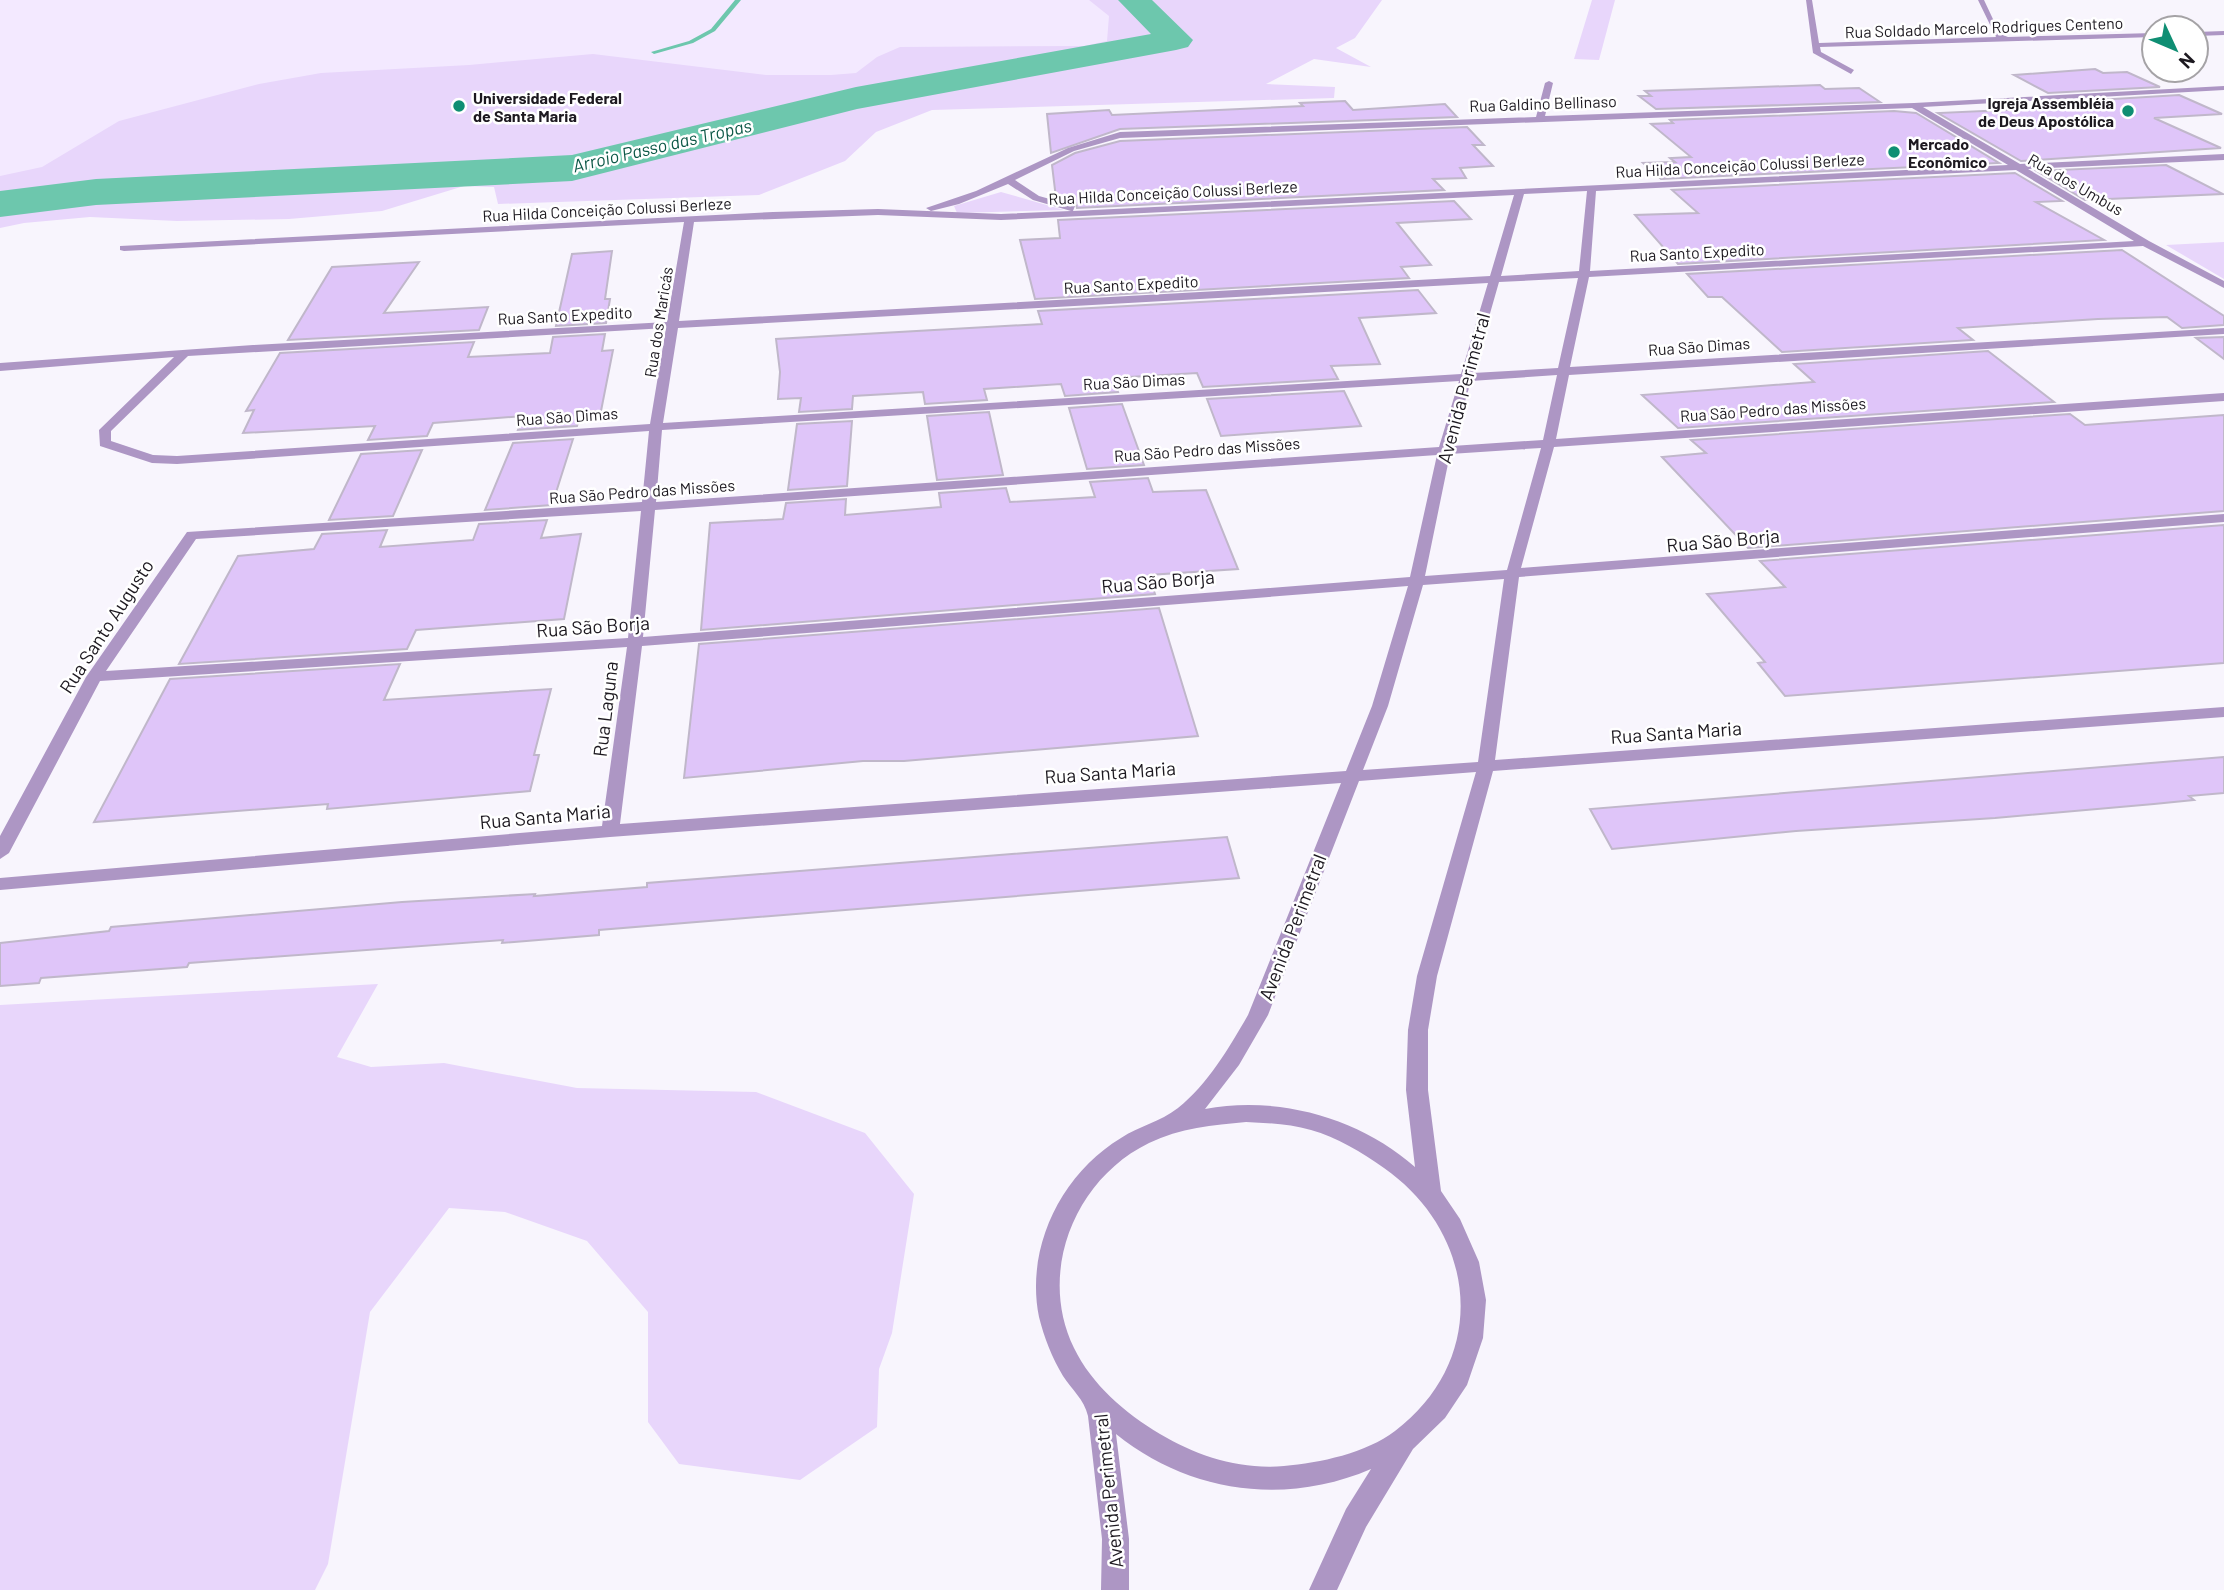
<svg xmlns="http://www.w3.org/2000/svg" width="2224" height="1590" font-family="Barlow,sans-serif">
<rect width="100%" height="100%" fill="#f8f5fd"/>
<!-- built -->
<path fill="#f3e9ff" d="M 0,0 L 1162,0 L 1200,40 L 0,208 Z"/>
<!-- green -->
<path fill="#e8d6fb" d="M 1089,0 L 1382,0 L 1355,38 L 1336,48 L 1371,67 L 1314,59 L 1266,84 L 1335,87 L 1334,98 L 932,110 L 876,132 L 845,161 L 759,195 L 498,204 L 494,187 L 464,186 L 382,211 L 289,219 L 177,221 L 90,217 L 24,223 L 0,228 L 0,176 L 42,167 L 119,121 L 259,84 L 321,73 L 469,65 L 593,54 L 766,75 L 831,75 L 856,73 L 877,57 L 900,47 L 1084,46 L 1107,41 L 1109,16 Z
M 1592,0 L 1615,0 L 1599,60 L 1574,59 Z
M 1001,192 L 1064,210 L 957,213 L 954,206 Z
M 2224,242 L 2224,279 L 2166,245 Z
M 378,984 L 337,1057 L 371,1067 L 444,1063 L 577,1088 L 756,1092 L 865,1133 L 914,1194 L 892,1333 L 879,1369 L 877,1427 L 800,1480 L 679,1464 L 648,1422 L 648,1312 L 587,1241 L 505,1212 L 449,1208 L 370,1312 L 328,1564 L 315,1590 L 0,1590 L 0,1005 Z"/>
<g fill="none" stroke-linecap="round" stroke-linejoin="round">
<!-- stream -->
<path fill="#6dc7ad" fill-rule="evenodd" d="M 735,0 L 741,0 L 715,31 L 693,43 L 654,54 L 651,52 L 689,41 L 711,29 Z"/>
<!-- river -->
<path fill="#6dc7ad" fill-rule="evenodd" d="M 1118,0 L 1152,0 L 1193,40 L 1188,47 L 1176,50 L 857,109 L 572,181 L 96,205 L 0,217 L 0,191 L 96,179 L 572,155 L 856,87 L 1151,34 Z"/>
</g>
<!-- building -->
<path fill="#dfc5f9" stroke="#c0b7ca" stroke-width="2" d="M 2095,69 L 2103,73 L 2127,72 L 2160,87 L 2048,93 L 2014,75 Z
M 1820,85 L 1825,89 L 1859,88 L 1880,102 L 1656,109 L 1639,96 L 1651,96 L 1645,91 Z
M 2179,95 L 2222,114 L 2154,118 L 2221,148 L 2021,161 L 1938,113 L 2074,107 L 2064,102 Z
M 1345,101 L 1353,110 L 1445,104 L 1457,117 L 1120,129 L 1051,153 L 1047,114 L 1109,110 L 1112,115 L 1303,106 L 1300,103 Z
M 1894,111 L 1916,113 L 1999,163 L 1661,179 L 1643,163 L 1675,162 L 1670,158 L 1691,157 L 1651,124 L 1673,123 L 1670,120 Z
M 1467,127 L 1484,145 L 1473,145 L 1493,166 L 1460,168 L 1466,178 L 1433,179 L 1444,190 L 1077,208 L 1076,203 L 1056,198 L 1052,165 L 1075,153 L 1120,141 Z
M 2166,165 L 2223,194 L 2085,200 L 2037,171 Z
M 2015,173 L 2062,201 L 2036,202 L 2104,240 L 1678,264 L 1635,215 L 1698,213 L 1672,190 Z
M 1454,201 L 1471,219 L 1397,223 L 1431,265 L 1401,267 L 1409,278 L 1035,299 L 1020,240 L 1060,238 L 1058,220 Z
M 2122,250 L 2224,316 L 2224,325 L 2182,328 L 2167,317 L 2098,319 L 1958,328 L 1973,340 L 1782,352 L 1722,297 L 1708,297 L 1687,274 Z
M 612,251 L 605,299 L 610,299 L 606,323 L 556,326 L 572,254 Z
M 419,262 L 384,313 L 488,307 L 479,330 L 288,340 L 332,267 Z
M 1418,290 L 1436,313 L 1359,318 L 1380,364 L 1331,366 L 1338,379 L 1203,387 L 1197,373 L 1113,378 L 1118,392 L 1065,396 L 1061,384 L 984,389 L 987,400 L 925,404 L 923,392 L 853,396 L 852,409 L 799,412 L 801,398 L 778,399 L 780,372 L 776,339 L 1042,324 L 1038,311 Z
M 605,334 L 602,351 L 613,350 L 601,411 L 581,412 L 577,426 L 518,430 L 524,416 L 433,423 L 427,436 L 368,440 L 375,426 L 243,433 L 254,410 L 246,411 L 280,353 L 474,342 L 468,357 L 550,353 L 553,337 Z
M 2224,337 L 2224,359 L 2196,338 Z
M 1988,351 L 2054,402 L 1678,428 L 1642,395 L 1814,382 L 1794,364 Z
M 1344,391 L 1361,426 L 1221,436 L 1207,399 Z
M 1122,404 L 1144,465 L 1087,469 L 1069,408 Z
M 989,412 L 1003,475 L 937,480 L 927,416 Z
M 2070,414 L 2085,425 L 2224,415 L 2224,511 L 1748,548 L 1662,457 L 1706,453 L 1691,440 Z
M 852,421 L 847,486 L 788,490 L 797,424 Z
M 573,439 L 552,505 L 485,510 L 513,443 Z
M 422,450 L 393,516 L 329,520 L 361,454 Z
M 1148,478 L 1153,492 L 1206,490 L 1238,569 L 1149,575 L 1155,594 L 701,630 L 710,523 L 783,519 L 786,503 L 846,499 L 845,515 L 941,507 L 939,493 L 1006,488 L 1010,502 L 1095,497 L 1090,482 Z
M 547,520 L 541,538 L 581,534 L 564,619 L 416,630 L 407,649 L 179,664 L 238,556 L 314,549 L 322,534 L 387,530 L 380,547 L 473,540 L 479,524 Z
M 2224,525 L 2224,663 L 1785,696 L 1758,663 L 1765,662 L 1707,594 L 1785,587 L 1760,561 Z
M 1159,608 L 1198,736 L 904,761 L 863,761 L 684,778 L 699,644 Z
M 400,664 L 384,700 L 551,689 L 534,755 L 539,755 L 530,791 L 327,809 L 328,804 L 94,822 L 170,679 Z
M 2224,757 L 2224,793 L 2189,796 L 2194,800 L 2154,804 L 1995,818 L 1796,831 L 1612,849 L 1590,809 Z
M 1227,837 L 1239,878 L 599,930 L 599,935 L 502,943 L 503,940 L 189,963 L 187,967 L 41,978 L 39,983 L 0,986 L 0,943 L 109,931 L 111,927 L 402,902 L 535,894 L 534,896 L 647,887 L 647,883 Z"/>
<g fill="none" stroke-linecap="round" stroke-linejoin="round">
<!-- street -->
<path fill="#ad96c4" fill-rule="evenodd" d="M 1806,0 L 1812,0 L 1819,43 L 1996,37 L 1978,0 L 1984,0 L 2000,34 L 2008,37 L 2154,33 L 2154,37 L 1820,47 L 1821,52 L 1854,70 L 1851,74 L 1813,53 Z
M 2224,31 L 2224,35 L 2196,36 L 2196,32 Z
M 1549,81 L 1553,83 L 1545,116 L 1914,103 L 2224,86 L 2224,90 L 1923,107 L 2020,164 L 2224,154 L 2224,160 L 2028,169 L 2149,241 L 2224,281 L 2224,288 L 2143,246 L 1589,277 L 1570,367 L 2224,328 L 2224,334 L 1569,375 L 1556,439 L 2224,393 L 2224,401 L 1554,447 L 1521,568 L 2224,514 L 2224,522 L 1519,577 L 1495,760 L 2224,707 L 2224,717 L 1493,771 L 1437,976 L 1428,1030 L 1428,1090 L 1441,1191 L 1460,1219 L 1479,1262 L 1486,1300 L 1483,1338 L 1467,1385 L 1445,1418 L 1413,1449 L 1366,1527 L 1337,1590 L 1309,1590 L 1346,1509 L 1371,1469 C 1285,1506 1189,1493 1116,1434 L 1129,1539 L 1129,1590 L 1101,1590 L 1102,1539 L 1088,1416 C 1084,1399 1072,1390 1063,1376 C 1052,1358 1044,1337 1039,1317 C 1025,1248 1061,1174 1121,1138 C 1139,1126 1160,1122 1178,1108 C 1208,1084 1229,1048 1248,1015 L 1341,783 L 610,837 L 0,890 L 0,878 L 602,826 L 627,647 L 100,681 L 9,853 L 0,859 L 0,836 L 86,677 L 187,532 L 642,502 L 649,431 L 177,464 L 152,463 L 100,446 L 99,430 L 174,357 L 0,371 L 0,363 L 253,345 L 667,322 L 684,222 L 124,251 L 120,250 L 120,246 L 773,212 L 878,209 L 1001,214 L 1071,211 L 1033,200 L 1008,184 L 959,204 L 931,211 L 926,208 L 976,191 L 1068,148 L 1120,132 L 1536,117 L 1545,83 ZM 1912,108 L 2008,165 L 1073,211 L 1075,206 L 1039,196 L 1015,180 L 1074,151 L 1120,138 ZM 2016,170 L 2134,241 L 1590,271 L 1596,191 ZM 1587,191 L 1579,271 L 1501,276 L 1524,194 ZM 1514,195 L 1490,276 L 679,321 L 694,222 L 878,215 L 1001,220 ZM 1578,278 L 1558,368 L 1473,373 L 1499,282 ZM 1488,283 L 1461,374 L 663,423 L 678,328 ZM 666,328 L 650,424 L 177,456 L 153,455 L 111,441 L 111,431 L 188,356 ZM 1557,375 L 1543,440 L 1452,446 L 1471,381 ZM 1459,381 L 1439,447 L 656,502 L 662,430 ZM 1541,448 L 1507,570 L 1425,576 L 1450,454 ZM 1437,455 L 1410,577 L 643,637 L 655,510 ZM 641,511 L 628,638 L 106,671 L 196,539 ZM 1504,579 L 1478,762 L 1363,770 L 1388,706 L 1423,585 ZM 1408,586 L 1372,706 L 1346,771 L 620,824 L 642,646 ZM 1476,772 L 1417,976 L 1408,1030 L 1406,1090 L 1415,1167 C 1360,1118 1278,1095 1205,1109 L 1239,1065 L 1268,1015 L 1359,781 ZM 1246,1122 C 1268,1123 1290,1124 1311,1130 C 1337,1137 1361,1152 1384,1168 C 1478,1234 1490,1359 1395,1431 C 1366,1453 1320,1463 1284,1466 C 1240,1470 1197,1456 1160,1434 C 1125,1413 1092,1385 1074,1348 C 1037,1272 1075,1179 1149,1143 C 1180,1128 1213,1125 1246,1122 Z"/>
</g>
<!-- markers -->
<g fill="#0f8e73" stroke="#fff" stroke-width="2.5">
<circle cx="459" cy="106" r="7"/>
<circle cx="2128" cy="111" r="7"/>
<circle cx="1894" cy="152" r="7"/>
</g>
<g text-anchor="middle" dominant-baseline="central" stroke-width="5" stroke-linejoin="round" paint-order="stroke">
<!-- far-street labels -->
<g font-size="16" fill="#1d1920" stroke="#fff">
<text transform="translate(1984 27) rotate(-2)">Rua Soldado Marcelo Rodrigues Centeno</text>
<text transform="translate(1543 103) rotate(-2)">Rua Galdino Bellinaso</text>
<text transform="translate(1740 165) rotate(-3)">Rua Hilda Conceição Colussi Berleze</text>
<text transform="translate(2076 184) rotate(30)">Rua dos Umbus</text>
<text transform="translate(1173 192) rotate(-3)">Rua Hilda Conceição Colussi Berleze</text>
<text transform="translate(607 209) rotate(-3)">Rua Hilda Conceição Colussi Berleze</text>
<text transform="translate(1697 252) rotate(-3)">Rua Santo Expedito</text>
<text transform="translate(1131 284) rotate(-3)">Rua Santo Expedito</text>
<text transform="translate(565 315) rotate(-3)">Rua Santo Expedito</text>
<text transform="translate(658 322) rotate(-81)">Rua dos Maricás</text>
<text transform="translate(1699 346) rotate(-4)">Rua São Dimas</text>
<text transform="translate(1134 381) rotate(-3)">Rua São Dimas</text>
<text transform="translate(1773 409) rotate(-4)">Rua São Pedro das Missões</text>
<text transform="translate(567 416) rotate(-4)">Rua São Dimas</text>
<text transform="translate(1207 449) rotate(-4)">Rua São Pedro das Missões</text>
<text transform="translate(642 491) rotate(-4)">Rua São Pedro das Missões</text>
</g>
<!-- far-poi labels -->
<g font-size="16" font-weight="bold" fill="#1d1920" stroke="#fff" text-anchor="start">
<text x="473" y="97">Universidade Federal<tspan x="473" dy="18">de Santa Maria</tspan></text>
<text x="2114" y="102" text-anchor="end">Igreja Assembléia<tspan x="2114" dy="18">de Deus Apostólica</tspan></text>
<text x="1908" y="143">Mercado<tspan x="1908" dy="18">Econômico</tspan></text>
</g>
<!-- far-water labels -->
<g font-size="18" font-style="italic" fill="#0c5847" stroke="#fff">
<text transform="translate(662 145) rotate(-13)">Arroio Passo das Tropas</text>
</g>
<!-- street labels -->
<g font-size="19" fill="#1d1920" stroke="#fff">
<text transform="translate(1463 388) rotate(-75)">Avenida Perimetral</text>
<text transform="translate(1723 540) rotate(-5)">Rua São Borja</text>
<text transform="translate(1158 581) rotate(-5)">Rua São Borja</text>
<text transform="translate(106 626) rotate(-57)">Rua Santo Augusto</text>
<text transform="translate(593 626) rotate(-4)">Rua São Borja</text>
<text transform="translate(605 709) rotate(-83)">Rua Laguna</text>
<text transform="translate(1676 732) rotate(-4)">Rua Santa Maria</text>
<text transform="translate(1110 772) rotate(-4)">Rua Santa Maria</text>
<text transform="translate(545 816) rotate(-5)">Rua Santa Maria</text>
<text transform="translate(1292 927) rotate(-69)">Avenida Perimetral</text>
<text transform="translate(1108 1491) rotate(-96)">Avenida Perimetral</text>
</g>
</g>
<!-- north arrow -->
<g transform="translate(2175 49) rotate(134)"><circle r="33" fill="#ffffff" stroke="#a5a3a6" stroke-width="2"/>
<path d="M0-5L12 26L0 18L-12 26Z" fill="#0f8e73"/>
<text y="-10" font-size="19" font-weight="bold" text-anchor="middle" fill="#1d1920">N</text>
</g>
</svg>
